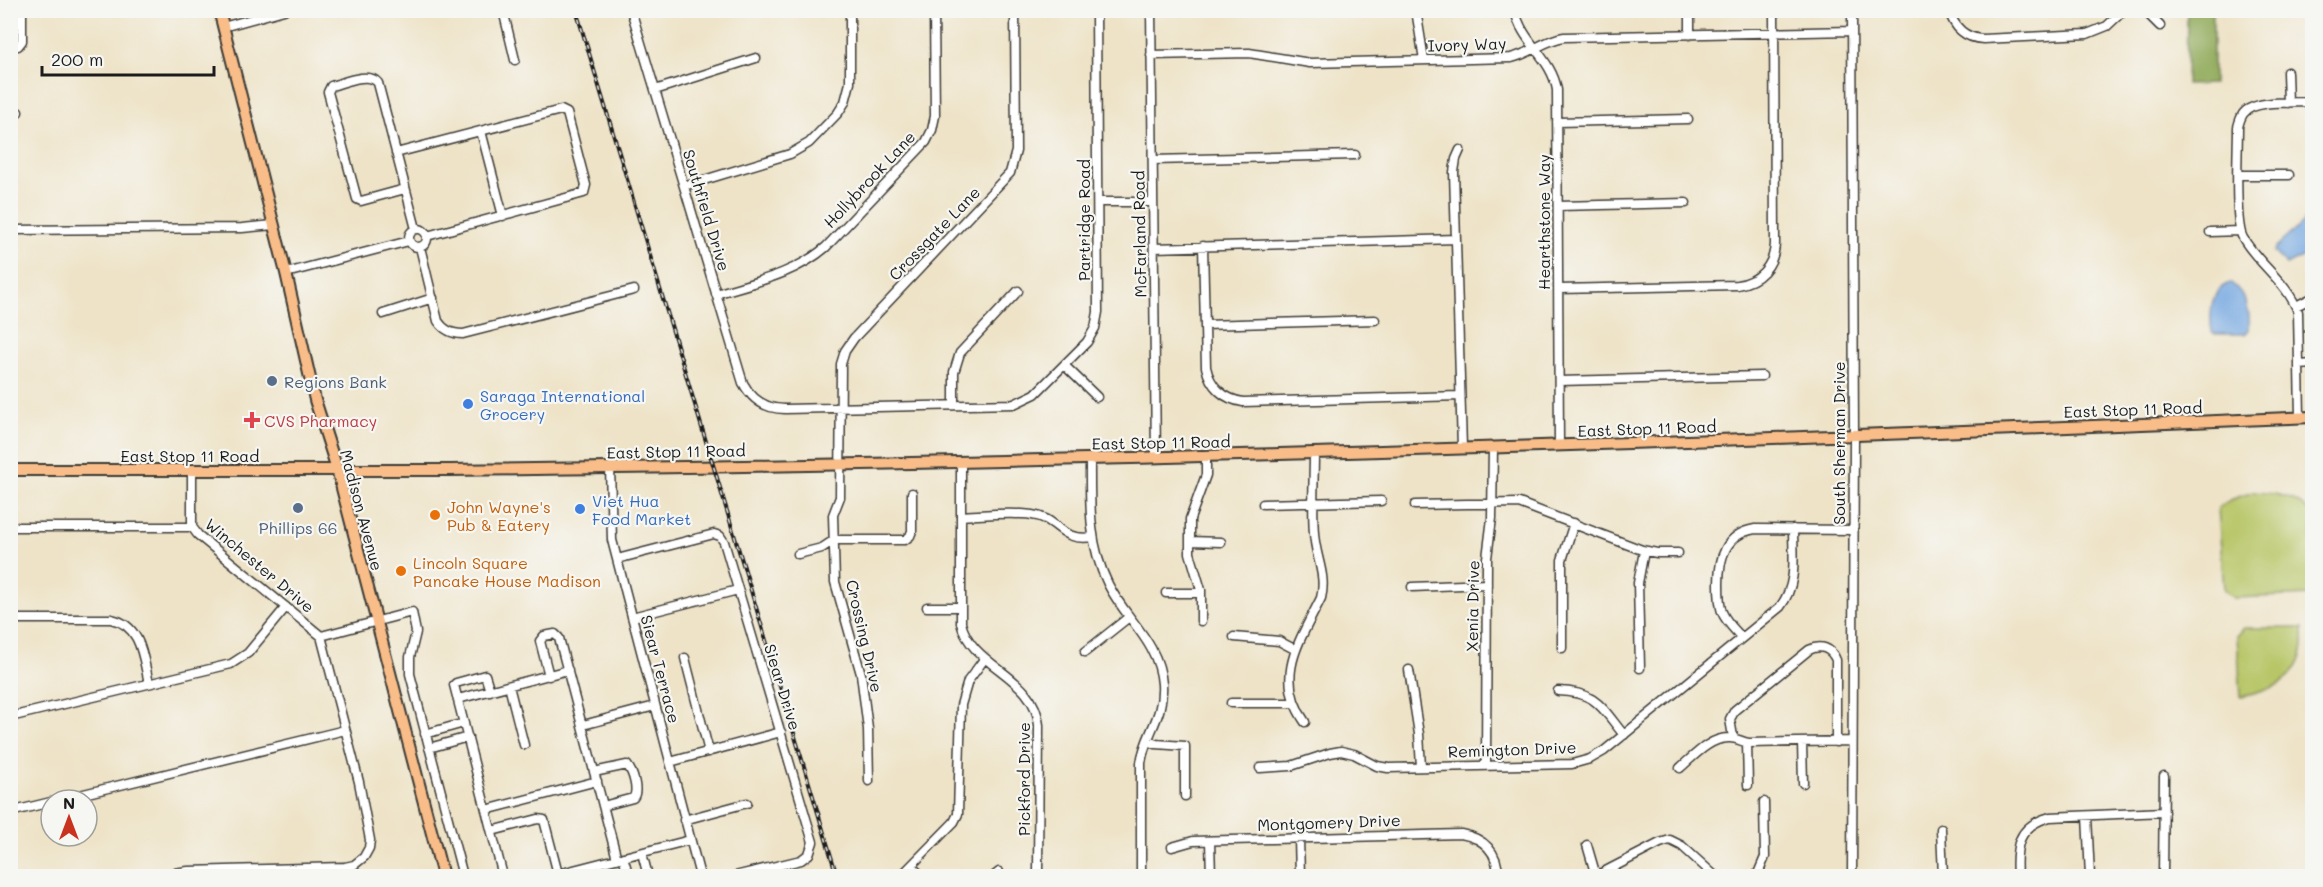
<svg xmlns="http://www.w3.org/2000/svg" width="2323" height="887" font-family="Mali,sans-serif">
<rect width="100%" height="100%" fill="#f6f6f2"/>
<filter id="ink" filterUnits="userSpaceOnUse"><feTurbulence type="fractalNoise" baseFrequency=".0167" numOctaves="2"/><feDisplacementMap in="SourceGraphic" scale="12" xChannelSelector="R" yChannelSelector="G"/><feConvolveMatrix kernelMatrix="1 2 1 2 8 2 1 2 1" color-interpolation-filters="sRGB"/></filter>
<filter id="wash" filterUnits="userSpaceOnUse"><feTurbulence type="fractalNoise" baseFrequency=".008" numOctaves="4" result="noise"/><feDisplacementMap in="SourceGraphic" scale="24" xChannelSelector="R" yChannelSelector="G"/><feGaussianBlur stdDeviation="1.35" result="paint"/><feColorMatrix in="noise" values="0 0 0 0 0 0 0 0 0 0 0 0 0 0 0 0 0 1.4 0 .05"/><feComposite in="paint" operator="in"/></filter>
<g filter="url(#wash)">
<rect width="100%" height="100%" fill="#eee3c7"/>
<!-- green -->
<path fill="#b8c668" stroke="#6a7142" stroke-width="1.5" d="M 2253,492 C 2277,493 2297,496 2312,515 L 2312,595 L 2233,598 L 2224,590 L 2218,508 L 2230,500 Z
M 2244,628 L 2303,628 C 2303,635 2304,645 2302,652 C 2295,683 2269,691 2241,697 L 2237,636 Z"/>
<!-- forest -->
<path fill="#92ab5c" stroke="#57643c" stroke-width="1.5" d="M 2187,11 L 2213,11 L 2213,84 L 2186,85 Z
M 2306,11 L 2312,11 L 2312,67 L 2306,67 Z"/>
<!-- water -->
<path fill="#75a7e1" stroke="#48627e" stroke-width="1.5" d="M 2312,214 L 2312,248 L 2304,256 L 2286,265 L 2274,252 L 2275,248 Z
M 2231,283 C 2246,294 2251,312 2249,330 L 2245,334 L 2215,334 L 2212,332 C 2209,314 2210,288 2231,283 Z"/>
</g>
<g filter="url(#ink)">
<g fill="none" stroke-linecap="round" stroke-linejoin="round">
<defs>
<path id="minor" d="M 503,10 L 515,60
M 631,10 L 743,383 C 752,400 766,409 785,409 L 1014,404 L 1035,394 L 1087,342 L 1095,328 L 1098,312 L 1096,10
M 1151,10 L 1156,457
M 1416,10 L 1424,60
M 1515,10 C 1521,42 1552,58 1557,90 L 1559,445
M 1690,10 L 1690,35
M 1949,10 C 1954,28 1965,38 1983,39 L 2087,34 L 2107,26 L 2124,10
M 2144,10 L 2160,26
M 223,27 L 284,10
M 10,46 L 18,46 L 22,41 L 22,10
M 1151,55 L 1249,53 L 1310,63 L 1511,58 C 1530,54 1544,40 1564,37 L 1852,31
M 2287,72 L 2288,103
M 655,90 L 756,58
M 10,112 L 18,112
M 1557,122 L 1688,119
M 481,131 L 503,216
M 1460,150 L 1456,159 L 1454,172 L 1462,448
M 396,153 L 561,110 L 567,113 L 586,185 L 584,193 L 427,236
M 1153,160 L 1355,155
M 11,170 L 13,281
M 2238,175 L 2289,175
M 684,186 L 790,154 L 809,143 L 838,113 L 845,102 L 850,83 L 850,10
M 405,189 L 361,201 L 357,199 L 328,92 L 331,86 C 343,83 369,71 378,83 L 416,229
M 1098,202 L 1153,202
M 1558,206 L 1686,203
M409 238a9 9 0 1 1 18 0a9 9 0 1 1-18 0Z
M 13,230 L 242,228 L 274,225
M 2210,232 L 2239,231
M 1203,246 L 1206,367 C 1210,387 1224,399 1243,402 L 1460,396
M 420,247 L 438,321 C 444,330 451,334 463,334 L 634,290
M 1154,248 L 1456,239
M 286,273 L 409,241
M 1559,289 L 1737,285 C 1759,282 1774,266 1775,244 L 1774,10
M 716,294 C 755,282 795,274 826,247 L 926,142 L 932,130 L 935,116 L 934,10
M 2296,306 L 2312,298
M 383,314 L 433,298
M 1205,325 L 1375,320
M 1064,365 L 1097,397
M 2300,365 L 2312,364
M 1559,381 L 1762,376
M 954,405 L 954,372 L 960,353 L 1018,291
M 2300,417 L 2298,312 C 2288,283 2258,264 2243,238 C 2234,223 2238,149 2238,127 C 2239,123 2241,117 2243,114 C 2253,99 2296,103 2312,102
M 1090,458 C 1090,502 1088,544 1108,584 C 1125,619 1159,642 1162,684 C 1164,719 1145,733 1141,763 L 1141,876
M 961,461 L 961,623 C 972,668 1035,675 1039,725 L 1038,876
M 610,467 L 612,540 L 700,876
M 192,470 L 192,527
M 1263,504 L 1381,501
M 1415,505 L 1519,503 L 1642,550 L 1657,553 L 1678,553
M 961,516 C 984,515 1009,512 1032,515 C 1059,518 1059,542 1092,537
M 10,527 L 192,527 L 198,535 L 321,636 L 412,612 L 416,632 L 410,657 L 410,674 L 463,876
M 1190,541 L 1221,542
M 798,554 L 822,548 L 834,540 L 905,540 L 910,536 L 912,531 L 912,493
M 617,559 L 714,534 L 720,536 L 724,542 L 813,842 L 809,854 L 801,860 L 735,876
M 1412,587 L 1487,584
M 1166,593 L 1201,593
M 927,607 L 960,607
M 632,617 L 738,590
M 10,619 L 111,619 C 142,625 143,659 149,683
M 1201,621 L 1201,590 L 1190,553 L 1190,519 L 1206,475 L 1206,456
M 1234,637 L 1279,641 L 1296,650
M 1742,638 C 1735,630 1726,622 1722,612 C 1719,603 1719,594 1719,584 C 1719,558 1725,534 1755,529 L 1853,530
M 1562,648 L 1562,560 L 1574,523
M 1085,652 L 1129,617
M 685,658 L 709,752
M 1640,668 L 1638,583 L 1644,551
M 1409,670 L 1419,734 L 1421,767
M 549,676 L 540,641 L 544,636 L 555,634 L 559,638 L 617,859
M 509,686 L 524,745
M 490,691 L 485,675 L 456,683 L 454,685 L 503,876
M 1558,691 C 1597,692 1601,707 1624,735
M 458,699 L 568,670
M 1231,703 L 1294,703
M 10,717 L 231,664 L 248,653 L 286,607
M 1305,722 C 1273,676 1300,641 1321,598 C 1327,575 1315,556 1314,533 C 1312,507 1314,479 1314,453
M 583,725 L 655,706
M 425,734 L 464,723
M 1733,737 L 1730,719 L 1735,710 L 1809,650 C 1821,644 1831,648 1836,660 L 1836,742
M 1148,741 L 1156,744 L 1185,746 L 1185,796
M 1802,742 L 1803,783
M 1747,743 L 1748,785
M 429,748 L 468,737
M 670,762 L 781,732
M 1486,766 L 1487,558 L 1492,518 L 1493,447
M 1260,768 L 1291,766 L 1330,753 L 1341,751 L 1354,754 L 1377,766 L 1388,768 L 1572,764 L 1590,759 L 1604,751 L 1780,607 C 1798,584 1793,557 1793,529
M 1680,768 C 1694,756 1710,737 1730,738 C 1736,738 1743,742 1749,743 L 1852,741
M 594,772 L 627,765 C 633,772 639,791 633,798 L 603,806
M 869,781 L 868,729 L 861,674 L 835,582 L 833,515 L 840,497 L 841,364 L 845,351 L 854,338 L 1010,173 L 1016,151 L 1015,10
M 59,800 L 345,730
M 486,810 L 597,781
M 10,812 L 51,802
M 2087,816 L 2090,876
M 684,820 L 747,803
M 1941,829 L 1943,876
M 492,831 L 538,819 L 544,820 L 558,874
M 1299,838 L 1300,876
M 1210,841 L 1211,876
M 1587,845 L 1596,876
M 1172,847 L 1193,841 L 1461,834 C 1484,838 1498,852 1498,876
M 642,853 L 648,876
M 623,857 L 629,876
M 911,866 L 922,876
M 154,876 L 188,871 L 345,867 L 354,865 L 364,857 L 369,848 L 370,840 L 359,782 L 321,636
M 550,876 L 690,840
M 901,876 L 954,822 L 958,814 L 961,705 L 968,681 L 985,658
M 994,876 L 999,872
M 1596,876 L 1660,843 L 1670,840 L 1682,846 L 1715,876
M 1757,876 L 1765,857 L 1764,802
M 1852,876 L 1854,436 L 1852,10
M 2017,876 C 2015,847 2017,826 2050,817 L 2164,812
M 2163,876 L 2164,776"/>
<path id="major" d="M 219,10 L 286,273 L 315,400 L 337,469 L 443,876
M 10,470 C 157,470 304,471 450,470 C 1071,464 1692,443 2312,417"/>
</defs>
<!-- minor casing -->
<use href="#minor" stroke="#3c3a36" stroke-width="11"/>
<!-- major casing -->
<use href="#major" stroke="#3c3a36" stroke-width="14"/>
<!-- minor -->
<use href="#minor" stroke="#fff" stroke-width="8"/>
<!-- major -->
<use href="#major" stroke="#f8bd88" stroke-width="10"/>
<defs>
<path id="rail" d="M 576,10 L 837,876"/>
</defs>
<!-- rail casing -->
<use href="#rail" stroke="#1c1c1c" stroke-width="4"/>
<!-- rail -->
<use href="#rail" stroke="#f6f6f2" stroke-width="1.5" stroke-dasharray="4.5" stroke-linecap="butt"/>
</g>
</g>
<!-- markers -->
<g fill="#5c6f8a" stroke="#f6f6f2" stroke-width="2">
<circle cx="272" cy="381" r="6"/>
<circle cx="298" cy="508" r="6"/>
</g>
<g fill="#3f7fe0" stroke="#f6f6f2" stroke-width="2">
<circle cx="468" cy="404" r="6"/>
<circle cx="580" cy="509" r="6"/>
</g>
<path fill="#e0444e" stroke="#f6f6f2" stroke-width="2" d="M249 411h6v6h6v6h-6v6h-6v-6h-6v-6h6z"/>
<g fill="#e8710a" stroke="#f6f6f2" stroke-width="2">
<circle cx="435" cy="515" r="6"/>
<circle cx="401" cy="571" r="6"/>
</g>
<g text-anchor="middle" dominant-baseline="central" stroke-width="4.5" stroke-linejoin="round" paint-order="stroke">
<!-- street labels -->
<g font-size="16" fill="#1c1c1c" stroke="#f6f6f2">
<text transform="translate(1467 44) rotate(-2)">Ivory Way</text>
<text transform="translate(869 179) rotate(-47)">Hollybrook Lane</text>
<text transform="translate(707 210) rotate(73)">Southfield Drive</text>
<text transform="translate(1083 220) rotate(-90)">Partridge Road</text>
<text transform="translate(1543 222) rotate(-90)">Hearthstone Way</text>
<text transform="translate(934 233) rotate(-46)">Crossgate Lane</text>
<text transform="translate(1139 234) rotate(-91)">McFarland Road</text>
<text transform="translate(2133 409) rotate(-2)">East Stop 11 Road</text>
<text transform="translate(1647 428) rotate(-2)">East Stop 11 Road</text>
<text transform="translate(1161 442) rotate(-1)">East Stop 11 Road</text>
<text transform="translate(1838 443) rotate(-90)">South Sherman Drive</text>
<text transform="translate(676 451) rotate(-1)">East Stop 11 Road</text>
<text x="190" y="455">East Stop 11 Road</text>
<text transform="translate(362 510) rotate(75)">Madison Avenue</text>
<text transform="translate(260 565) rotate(40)">Winchester Drive</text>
<text transform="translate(1472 606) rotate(-89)">Xenia Drive</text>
<text transform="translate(865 636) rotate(77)">Crossing Drive</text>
<text transform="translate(661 669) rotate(75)">Siear Terrace</text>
<text transform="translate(783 687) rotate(73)">Siear Drive</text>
<text transform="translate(1512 749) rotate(-2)">Remington Drive</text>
<text transform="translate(1023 779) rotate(-90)">Pickford Drive</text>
<text transform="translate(1329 822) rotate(-2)">Montgomery Drive</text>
</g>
<!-- service labels -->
<g font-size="16" fill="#4e5e75" stroke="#f6f6f2" text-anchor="start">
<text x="284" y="381">Regions Bank</text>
<text x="298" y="527" text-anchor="middle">Phillips 66</text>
</g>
<!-- shop labels -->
<g font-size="16" fill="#366cbe" stroke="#f6f6f2" text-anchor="start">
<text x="480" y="395">Saraga International<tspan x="480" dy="18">Grocery</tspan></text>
<text x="592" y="500">Viet Hua<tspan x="592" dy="18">Food Market</tspan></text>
</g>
<!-- health labels -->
<g font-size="16" fill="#be3a42" stroke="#f6f6f2" text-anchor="start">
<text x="264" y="420">CVS Pharmacy</text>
</g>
<!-- food labels -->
<g font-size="16" fill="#c56008" stroke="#f6f6f2" text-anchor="start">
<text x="447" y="506">John Wayne's<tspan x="447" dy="18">Pub &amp; Eatery</tspan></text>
<text x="413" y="562">Lincoln Square<tspan x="413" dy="18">Pancake House Madison</tspan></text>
</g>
</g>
<!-- margin -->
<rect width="2323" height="887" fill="none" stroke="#f6f6f2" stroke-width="36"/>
<!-- north arrow -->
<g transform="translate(69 818)"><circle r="28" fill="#f6f6f2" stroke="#9f9f9c" stroke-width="1.5"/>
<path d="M0-4.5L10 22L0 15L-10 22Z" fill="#c8321e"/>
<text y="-9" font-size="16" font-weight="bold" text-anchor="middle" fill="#1c1c1c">N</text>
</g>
<!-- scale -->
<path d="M42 66v9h172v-9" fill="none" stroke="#1c1c1c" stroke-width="3"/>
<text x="51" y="66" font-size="18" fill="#1c1c1c" stroke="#f6f6f2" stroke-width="4.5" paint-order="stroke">200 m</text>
</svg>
